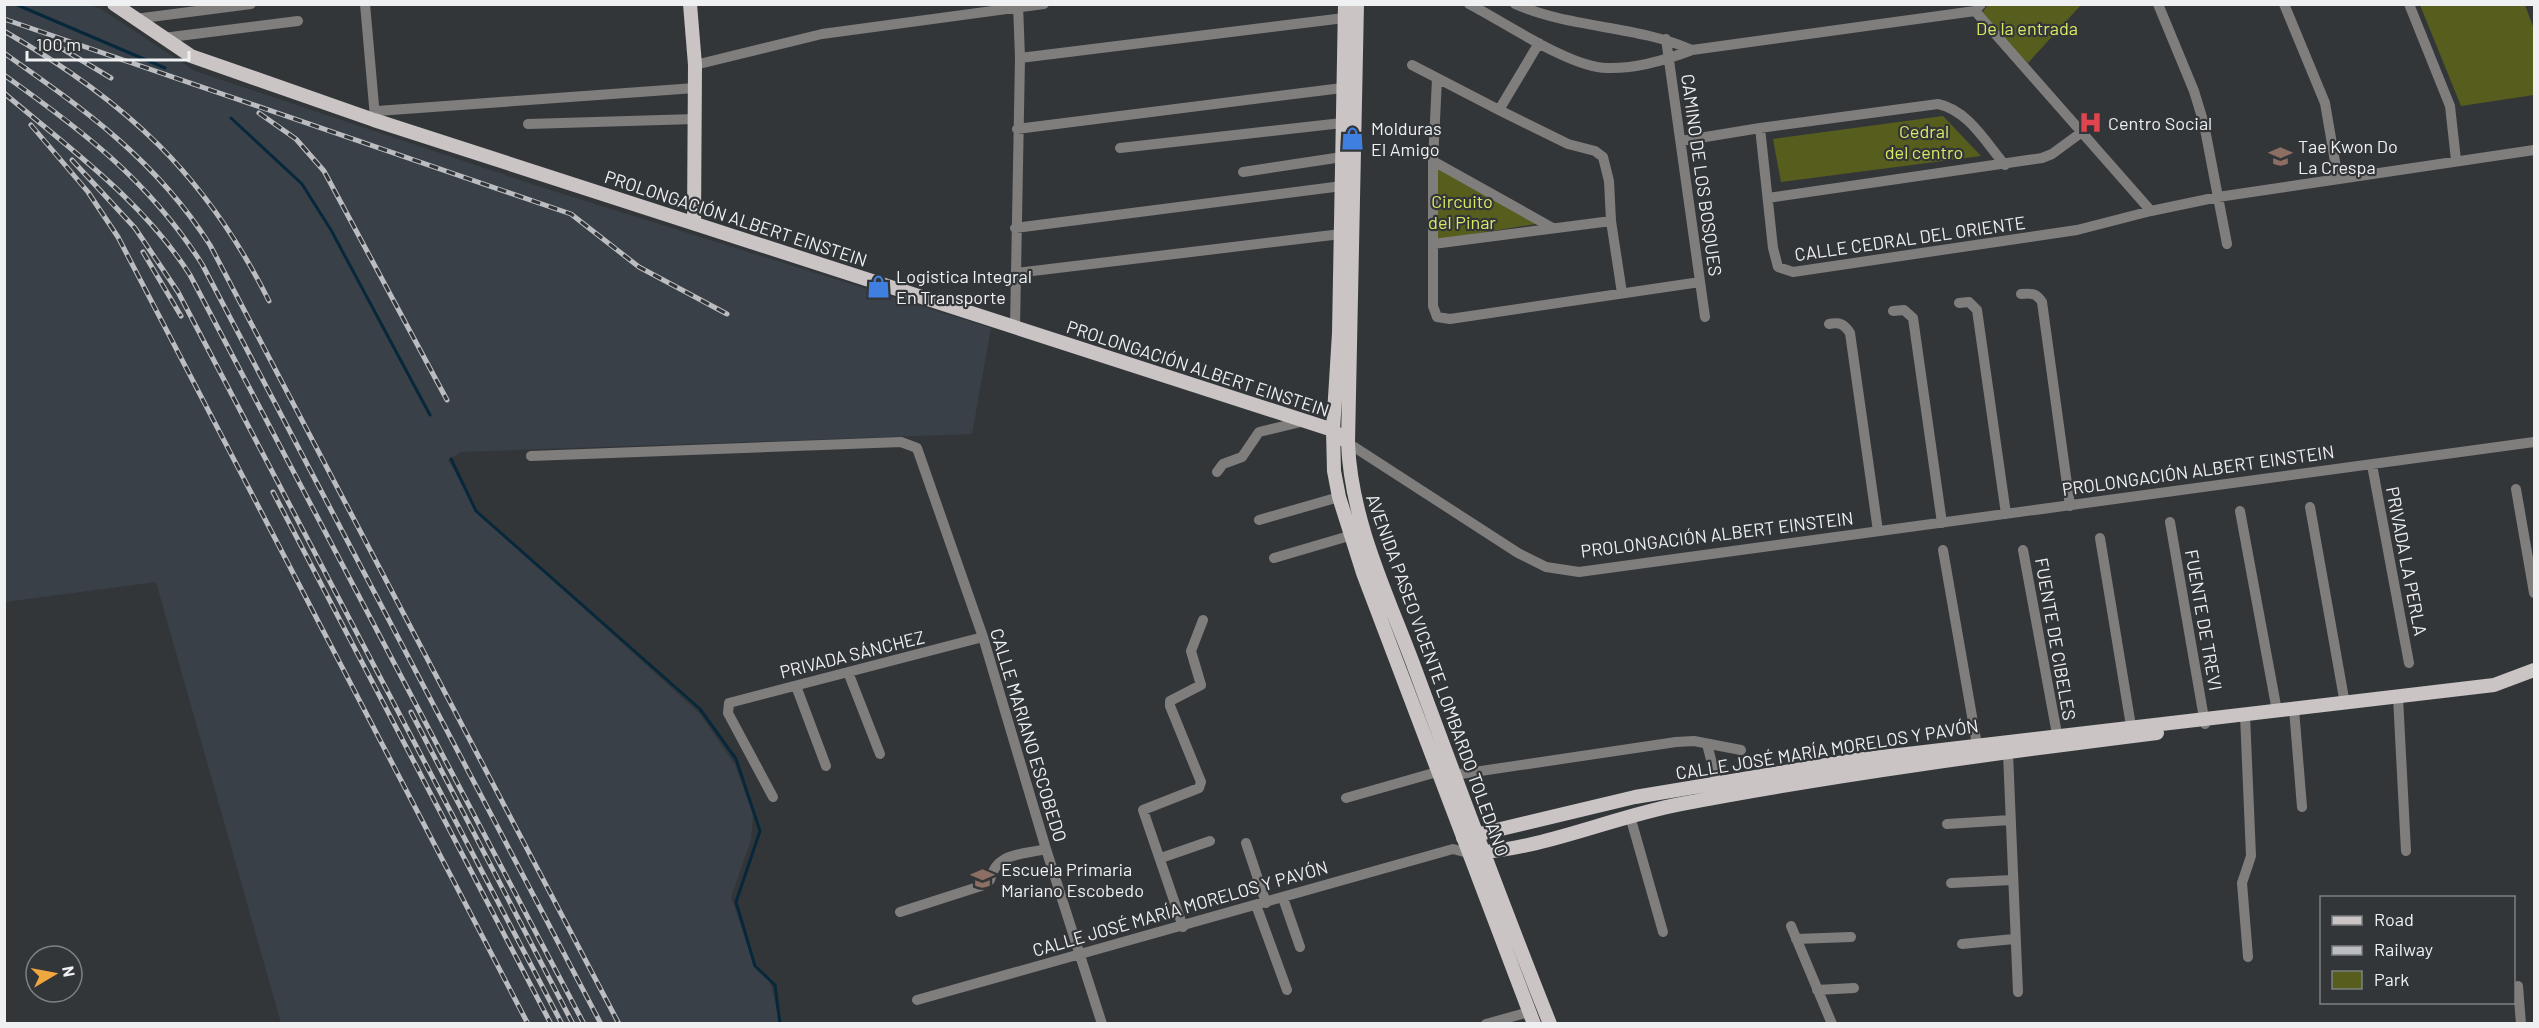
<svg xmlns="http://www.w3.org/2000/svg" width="2539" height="1028" font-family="Barlow,sans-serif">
<rect width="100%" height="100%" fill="#333639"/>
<!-- built -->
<path fill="#394048" d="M 4,5 L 89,5 L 101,9 L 195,71 L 544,188 L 991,328 L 972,434 L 461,452 L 448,460 L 479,513 L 700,714 L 735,765 L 753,814 L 751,840 L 731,897 L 757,971 L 769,978 L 780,1023 L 281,1023 L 156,582 L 5,602 Z"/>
<!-- green -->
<path fill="#575d1d" d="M 1988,5 L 2081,5 L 2028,63 L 1979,16 Z
M 2420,5 L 2525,5 L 2534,29 L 2534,95 L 2461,106 Z
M 1943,116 L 1981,156 L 1781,182 L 1773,139 Z
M 1437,168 L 1536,224 L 1437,240 Z"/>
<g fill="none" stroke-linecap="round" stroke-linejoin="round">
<!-- stream -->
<path stroke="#07273b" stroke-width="3" d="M 15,4 L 165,68
M 231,118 L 302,184 L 331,230 L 430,415
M 451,459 L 476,511 L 700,709 L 736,759 L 760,831 L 736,902 L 755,966 L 775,985 L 780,1024"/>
<!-- minor -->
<path stroke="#807d7d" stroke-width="10" d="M 365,4 L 375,117
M 1469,4 C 1503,21 1570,68 1607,68 C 1635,69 1666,60 1692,50 L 1975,11 L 1981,4
M 1515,4 C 1572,29 1636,25 1692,50
M 2158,4 L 2194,91 L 2204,124 L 2227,244
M 2284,4 L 2325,103 L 2338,179
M 2409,4 L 2450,106 L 2456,160
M 1975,11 L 2151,211
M 135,19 L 251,4
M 163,38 L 298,21
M 1666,39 L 1705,317
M 1020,58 L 1344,18
M 695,65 L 822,34 L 1044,4
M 1412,65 L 1499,110 L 1568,144 L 1595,151 L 1603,157 L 1609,181 L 1611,221 L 1622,293
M 1437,79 L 1433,161 L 1433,306 L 1437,317 L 1450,319 L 1700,282
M 1499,110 L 1539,43
M 377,111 L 695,88
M 528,124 L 695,119
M 1760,128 L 1773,248 L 1778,267 L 1793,272 L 2077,230 L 2151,211 L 2218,197 L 2534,150
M 1017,129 L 1342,88
M 1681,141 L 1760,128 L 1938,104 C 1968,110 1986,143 2005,165
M 1120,148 L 1342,123
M 1433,161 L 1551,227
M 1243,172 L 1342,157
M 1768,198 L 2042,158 L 2052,154 L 2082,132
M 1015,228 L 1342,186
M 1433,244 L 1611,221
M 1016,273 L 1341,234
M 2021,294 C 2032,293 2036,293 2042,302 L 2070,506
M 1959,303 L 1969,302 L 1977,310 L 2006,514
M 1893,311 L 1904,310 L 1913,318 L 1942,523
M 1829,324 C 1840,322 1844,324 1850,333 L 1878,531
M 1015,328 L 1020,58 L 1018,4
M 1348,443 L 1518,553 L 1546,567 L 1579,572 L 2534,442
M 531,456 L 901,442 L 917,448 L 983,637 L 1046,849 L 1102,1024
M 2372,465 L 2409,663
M 1217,472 L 1223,464 L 1242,457 L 1259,432 L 1305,421
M 2516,489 L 2534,593
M 2310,507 L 2345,704
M 2240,511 L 2277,711
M 1259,520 L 1339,497
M 2170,522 L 2205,724
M 2100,538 L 2131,726
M 1943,550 L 1977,745
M 2023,550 L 2057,734
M 1274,558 L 1349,536
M 848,672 L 880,754
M 796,686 L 826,766
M 2398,697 L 2406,851
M 2294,709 L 2302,807
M 2245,715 L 2251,856 L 2242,883 L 2248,957
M 1707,744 L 1717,783
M 2008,753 L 2018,992
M 1454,775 L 1676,742 L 1694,741 L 1741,750
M 773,797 L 728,713 L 729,703 L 983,637
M 1346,798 L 1437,772
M 1630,816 L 1663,932
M 1947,824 L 2010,820
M 1246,843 L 1266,903
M 1161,858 L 1210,841
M 1951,883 L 2012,880
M 1283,898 L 1300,947
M 1256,905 L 1287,990
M 900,912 L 981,886 L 990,880 C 996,852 1022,855 1046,849
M 1791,926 L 1832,1024
M 1183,927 L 1143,810 L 1199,788 L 1201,782 L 1170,706 L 1170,701 L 1201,685 L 1191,651 L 1203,620
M 1796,939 L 1851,937
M 1962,944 L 2014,939
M 2518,986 L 2521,1024
M 1817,990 L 1854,988
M 917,1000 L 1453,849 L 1468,853
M 1486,1024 L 1529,1012"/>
<!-- major -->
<path stroke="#cac4c4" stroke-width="14" d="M 114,4 L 191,56 L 374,120 L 1333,430 L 1348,443
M 690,4 L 695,65 L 694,223
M 1345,4 L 1339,333 L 1333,430 L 1334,471 L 1339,497 L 1363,573 L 1534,1024
M 1357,4 L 1348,443 C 1351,522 1388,596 1415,669 C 1459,788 1503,906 1550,1024
M 1463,838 L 1635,797 L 1856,760 L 2494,685 L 2534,670
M 1473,853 C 1544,849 1612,817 1681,804 C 1839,774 1997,753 2157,733"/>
<defs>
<path id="rail" d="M 4,19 L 571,214 L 639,267 L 727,314
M 4,31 C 126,101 206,175 269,301
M 56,45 L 111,78
M 4,53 C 85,110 156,160 210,245 L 619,1024
M 4,75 C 83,131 149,181 202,264 L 601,1024
M 4,93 C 71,150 143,201 190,275 L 584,1024
M 259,113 L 296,139 L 324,171 L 447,400
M 31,125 L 88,192 L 118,237 L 528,1024
M 72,160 L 135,228 L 178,292 L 562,1024
M 143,252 L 181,316
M 273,492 L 551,1024
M 411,712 L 573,1024"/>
</defs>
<!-- rail casing -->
<use href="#rail" stroke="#bbbdc0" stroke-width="5"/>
<!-- rail -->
<use href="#rail" stroke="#333639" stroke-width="3" stroke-dasharray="9" stroke-linecap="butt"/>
</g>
<!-- icons -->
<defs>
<symbol id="hospital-bare" viewBox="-9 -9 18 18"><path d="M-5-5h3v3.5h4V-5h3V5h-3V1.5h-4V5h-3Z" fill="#e0444e" stroke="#333639" stroke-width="2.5" paint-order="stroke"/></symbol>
<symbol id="shop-bare" viewBox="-9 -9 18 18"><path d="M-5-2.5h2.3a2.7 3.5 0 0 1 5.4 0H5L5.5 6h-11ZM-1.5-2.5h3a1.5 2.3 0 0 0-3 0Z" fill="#3f7fe0" stroke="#333639" stroke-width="2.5" paint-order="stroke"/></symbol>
<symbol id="school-bare" viewBox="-9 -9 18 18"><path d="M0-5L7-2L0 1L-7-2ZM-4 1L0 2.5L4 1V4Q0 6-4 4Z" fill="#8d6e63" stroke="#333639" stroke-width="2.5" paint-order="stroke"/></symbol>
</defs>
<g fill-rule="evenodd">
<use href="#hospital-bare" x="2074" y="106" width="33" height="33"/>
<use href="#shop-bare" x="1336" y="122" width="33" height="33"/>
<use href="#school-bare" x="2264" y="140" width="33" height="33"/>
<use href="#shop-bare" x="862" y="270" width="33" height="33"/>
<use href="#school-bare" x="966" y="862" width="33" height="33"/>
</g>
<g text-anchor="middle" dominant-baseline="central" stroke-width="4.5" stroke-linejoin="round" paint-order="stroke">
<!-- park labels -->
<g font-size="18" fill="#dbe862" stroke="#333639">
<text x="2027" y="28">De la entrada</text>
<text x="1924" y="131">Cedral<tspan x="1924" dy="21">del centro</tspan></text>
<text x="1462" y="201">Circuito<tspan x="1462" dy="21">del Pinar</tspan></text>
</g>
<!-- poi labels -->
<g font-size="18" fill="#eef0f2" stroke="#333639" text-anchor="start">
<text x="2108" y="123">Centro Social</text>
<text x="1371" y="128">Molduras<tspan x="1371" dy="21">El Amigo</tspan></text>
<text x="2298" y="146">Tae Kwon Do<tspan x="2298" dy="21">La Crespa</tspan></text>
<text x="896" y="276">Logistica Integral<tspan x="896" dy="21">En Transporte</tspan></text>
<text x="1001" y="869">Escuela Primaria<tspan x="1001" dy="21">Mariano Escobedo</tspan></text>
</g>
<!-- street labels -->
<g font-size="18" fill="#eef0f2" stroke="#333639">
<text transform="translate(1702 175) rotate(82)">CAMINO DE LOS BOSQUES</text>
<text transform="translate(736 218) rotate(18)">PROLONGACIÓN ALBERT EINSTEIN</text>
<text transform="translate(1910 238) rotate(-8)">CALLE CEDRAL DEL ORIENTE</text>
<text transform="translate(1198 368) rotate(18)">PROLONGACIÓN ALBERT EINSTEIN</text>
<text transform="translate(2198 470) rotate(-8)">PROLONGACIÓN ALBERT EINSTEIN</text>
<text transform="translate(1717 534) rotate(-7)">PROLONGACIÓN ALBERT EINSTEIN</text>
<text transform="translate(2407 561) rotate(79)">PRIVADA LA PERLA</text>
<text transform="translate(2204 620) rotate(80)">FUENTE DE TREVI</text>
<text transform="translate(2056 639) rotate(80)">FUENTE DE CIBELES</text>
<text transform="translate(852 654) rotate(-14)">PRIVADA SÁNCHEZ</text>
<text transform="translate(1438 675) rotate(70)">AVENIDA PASEO VICENTE LOMBARDO TOLEDANO</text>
<text transform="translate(1029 735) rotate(73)">CALLE MARIANO ESCOBEDO</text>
<text transform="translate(1827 749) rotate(-9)">CALLE JOSÉ MARÍA MORELOS Y PAVÓN</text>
<text transform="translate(1180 908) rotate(-16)">CALLE JOSÉ MARÍA MORELOS Y PAVÓN</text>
</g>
</g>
<!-- border -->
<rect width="2539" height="1028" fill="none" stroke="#eef0f2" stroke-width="12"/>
<!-- legend -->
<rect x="2320" y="896" width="195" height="108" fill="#333639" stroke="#7e8083" stroke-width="1.5"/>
<rect x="2332" y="916" width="30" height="9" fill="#cac4c4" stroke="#7e8083" stroke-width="1.5"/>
<text x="2374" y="926" font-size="18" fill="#eef0f2">Road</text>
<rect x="2332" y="946" width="30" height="9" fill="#bbbdc0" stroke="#7e8083" stroke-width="1.5"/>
<text x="2374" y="956" font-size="18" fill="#eef0f2">Railway</text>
<rect x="2332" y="971" width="30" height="18" fill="#575d1d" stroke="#7e8083" stroke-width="1.5"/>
<text x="2374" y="986" font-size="18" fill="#eef0f2">Park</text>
<!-- north arrow -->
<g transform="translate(54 974) rotate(80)"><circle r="28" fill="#333639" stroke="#7e8083" stroke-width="1.5"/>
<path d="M0-4.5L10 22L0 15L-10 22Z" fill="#f0a73e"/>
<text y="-9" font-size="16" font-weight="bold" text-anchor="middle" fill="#eef0f2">N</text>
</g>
<!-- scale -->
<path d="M27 51v9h162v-9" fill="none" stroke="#eef0f2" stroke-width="3"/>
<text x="36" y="51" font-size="18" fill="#eef0f2" stroke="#333639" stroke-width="4.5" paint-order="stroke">100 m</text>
</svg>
